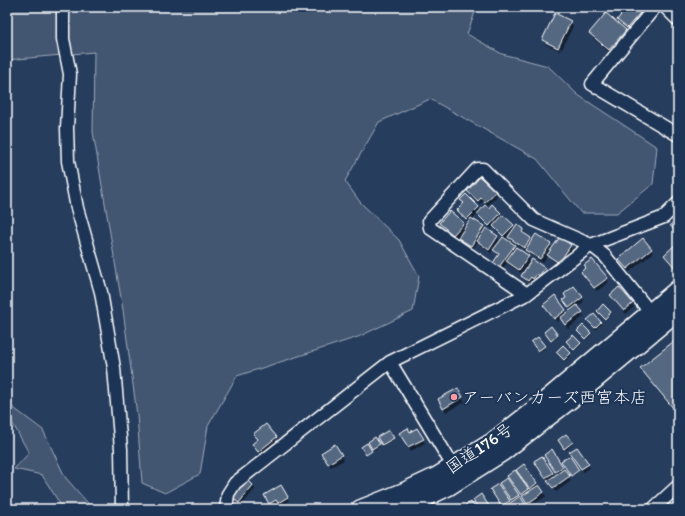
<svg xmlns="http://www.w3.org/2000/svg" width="685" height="516" font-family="Itim,'Klee One',sans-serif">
<rect width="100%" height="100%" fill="#263d5e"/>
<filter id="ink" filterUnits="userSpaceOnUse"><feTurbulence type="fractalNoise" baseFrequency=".025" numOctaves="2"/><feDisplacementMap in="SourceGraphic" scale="8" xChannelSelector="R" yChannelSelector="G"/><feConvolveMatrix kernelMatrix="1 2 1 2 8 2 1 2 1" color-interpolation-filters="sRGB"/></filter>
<g filter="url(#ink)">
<!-- green -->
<path fill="#425672" stroke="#a0aab8" d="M 7,7 L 477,7 L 467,34 L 502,54 L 548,66 L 578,95 L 657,147 L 653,184 L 617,213 L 581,213 L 537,159 L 430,99 L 379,122 L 345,181 L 360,202 L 399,240 L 419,276 L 413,311 L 358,337 L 237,376 L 208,426 L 200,474 L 165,493 L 142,483 L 137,415 L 123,310 L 93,132 L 94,52 L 7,60 Z
M 7,403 L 43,430 L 65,477 L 93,509 L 63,509 L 42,475 L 14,469 L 29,453 L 9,417 L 7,416 Z"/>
<!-- shadow -->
<path fill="#0007" fill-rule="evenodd" d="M 629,7 L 650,7 L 630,31 L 620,23 L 618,20 Z
M 555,15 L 571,22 L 573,26 L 562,49 L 545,41 L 545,43 L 561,50 L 560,51 L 545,44 L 543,40 Z
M 606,15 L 625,31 L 629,37 L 613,56 L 594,39 L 590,33 Z
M 468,191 L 495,192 L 497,196 L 488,205 L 483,201 L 480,204 L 471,195 Z
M 462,200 L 478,207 L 481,211 L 489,209 L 500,213 L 502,217 L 513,226 L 515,229 L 523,230 L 526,233 L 524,235 L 530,239 L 532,242 L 550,244 L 553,249 L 570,246 L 573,250 L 561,266 L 551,259 L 548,254 L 543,263 L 529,254 L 527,251 L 527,252 L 511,241 L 509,236 L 505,240 L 514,246 L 516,249 L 528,257 L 531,262 L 544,268 L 546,272 L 542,279 L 539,277 L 536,282 L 533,280 L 530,284 L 524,280 L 522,276 L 527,268 L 526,267 L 521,273 L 509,265 L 508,262 L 501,271 L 496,267 L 494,263 L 499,256 L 497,254 L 494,249 L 491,253 L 480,245 L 478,242 L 473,249 L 462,241 L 460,238 L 463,230 L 456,238 L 443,226 L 441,223 L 450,212 L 463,224 L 466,228 L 469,223 L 460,214 L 458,211 L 464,204 ZM 478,214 L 480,218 L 492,229 L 494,226 L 496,230 L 504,237 L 500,242 L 498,237 L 486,229 L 485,230 L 483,227 L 472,220 Z
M 678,244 L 678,273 L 668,261 L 665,255 Z
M 651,249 L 653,253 L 629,272 L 619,259 Z
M 582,273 L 607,279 L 609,282 L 597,291 Z
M 582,298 L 584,301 L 578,307 L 584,316 L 568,329 L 561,319 L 557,322 L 544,306 L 565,310 L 567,314 L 571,311 L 567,304 Z
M 614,299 L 632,304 L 634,307 L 626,314 Z
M 603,306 L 611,314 L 606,320 L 599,312 Z
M 594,315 L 602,324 L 596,329 L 589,322 Z
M 578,331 L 590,333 L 591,335 L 586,340 Z
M 546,334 L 558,335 L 558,337 L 553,341 Z
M 678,339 L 678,415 L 646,376 L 641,368 Z
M 568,343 L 580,344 L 581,345 L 575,350 Z
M 533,344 L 544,346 L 545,348 L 539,352 Z
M 558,354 L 570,354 L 571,356 L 565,361 Z
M 458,389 L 465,402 L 446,412 L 439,400 Z
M 266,425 L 278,442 L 261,455 L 255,448 L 258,440 L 254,434 Z
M 416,429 L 425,443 L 411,451 L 400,433 L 410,433 Z
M 388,431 L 393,440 L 383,446 L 378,438 Z
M 566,435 L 573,444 L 566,450 L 559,440 Z
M 375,439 L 380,446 L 374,450 L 369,443 Z
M 335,445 L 344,460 L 331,467 L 323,453 Z
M 541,457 L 555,477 L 558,475 L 547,459 L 562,467 L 571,481 L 556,492 L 537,465 Z
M 562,462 L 577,473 L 579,472 L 572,476 Z
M 588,465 L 590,468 L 583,472 L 582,470 Z
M 523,466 L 546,496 L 530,507 L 511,480 L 515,472 L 529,493 L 532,491 L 519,474 Z
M 507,479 L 524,504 L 526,508 L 525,509 L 504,509 L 493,493 L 509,501 L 510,504 L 513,502 L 502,487 Z
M 252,485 L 255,489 L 241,506 L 236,502 L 233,498 Z
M 281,486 L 289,501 L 281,506 L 279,503 L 272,507 L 266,495 Z"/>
<!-- building -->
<path fill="#556781" stroke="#fff" d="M 627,7 L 645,7 L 627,28 L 617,20 Z
M 555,13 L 571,21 L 558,48 L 542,40 Z
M 606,13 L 626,30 L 609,50 L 589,33 Z
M 480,177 L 496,192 L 485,202 L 481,198 L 478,201 L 467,191 Z
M 466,194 L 479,207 L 466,220 L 457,210 L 464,203 L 460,200 Z
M 492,204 L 501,213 L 489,226 L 477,214 L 485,205 L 489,208 Z
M 450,211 L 464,223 L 453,235 L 439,223 Z
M 503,215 L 514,225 L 503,236 L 493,226 Z
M 471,218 L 484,226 L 471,246 L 458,238 Z
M 678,219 L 678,235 L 670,225 Z
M 517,224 L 524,229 L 522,232 L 531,238 L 524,248 L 508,237 Z
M 486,228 L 498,236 L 489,250 L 477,241 Z
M 536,234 L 551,244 L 540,259 L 525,250 Z
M 503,237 L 515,245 L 499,267 L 493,263 L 499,254 L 493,250 Z
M 560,237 L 571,245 L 559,263 L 547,255 Z
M 643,238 L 652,249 L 627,269 L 618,259 Z
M 678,242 L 678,266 L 675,268 L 664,255 Z
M 516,247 L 529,256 L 519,270 L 506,261 Z
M 532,259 L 545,268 L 539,276 L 537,274 L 533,279 L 531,277 L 528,281 L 521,276 Z
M 592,259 L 608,278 L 594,288 L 581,272 L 586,267 L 584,265 Z
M 574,286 L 583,297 L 569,308 L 563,300 L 566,298 L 564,294 Z
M 619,287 L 633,303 L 624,311 L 610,295 Z
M 555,295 L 566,310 L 554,319 L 543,305 Z
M 603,304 L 611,312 L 605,319 L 597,311 Z
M 577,305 L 583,312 L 565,325 L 560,318 Z
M 594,314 L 601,322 L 595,328 L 587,320 Z
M 583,325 L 591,333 L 585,339 L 577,331 Z
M 551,326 L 558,335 L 551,341 L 544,332 Z
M 573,335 L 581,343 L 574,350 L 566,341 Z
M 538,337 L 545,346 L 538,351 L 531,342 Z
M 678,338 L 678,414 L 640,368 Z
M 563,345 L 571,353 L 564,360 L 556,352 Z
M 458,388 L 463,397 L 443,409 L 438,399 Z
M 266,424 L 277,437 L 258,452 L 252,444 L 258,439 L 253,434 Z
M 408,428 L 410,432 L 417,428 L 424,439 L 408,447 L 399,433 Z
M 389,430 L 394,438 L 382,445 L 377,437 Z
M 566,434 L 573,442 L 564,449 L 558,440 Z
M 375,437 L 380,444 L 372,449 L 368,442 Z
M 367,443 L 372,451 L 366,455 L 361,447 Z
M 335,444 L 342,455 L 328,464 L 321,453 Z
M 577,447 L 589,464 L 581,469 L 569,452 Z
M 552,449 L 563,467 L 555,472 L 544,455 Z
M 542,456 L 553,473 L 545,478 L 534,461 Z
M 570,456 L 579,470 L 571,476 L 561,461 Z
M 524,464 L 537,483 L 530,489 L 516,470 Z
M 564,469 L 570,476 L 553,488 L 547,481 Z
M 515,470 L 529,489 L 521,495 L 507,476 Z
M 507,478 L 519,495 L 511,500 L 499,483 Z
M 247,479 L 253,485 L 239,503 L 232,498 Z
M 498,484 L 510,501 L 501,506 L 490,489 Z
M 281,485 L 288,497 L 278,503 L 276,500 L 269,504 L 264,495 Z
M 539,485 L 544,492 L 527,504 L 522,496 Z
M 481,494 L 491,509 L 479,509 L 473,500 Z
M 520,496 L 525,504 L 517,509 L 503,509 L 503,508 Z
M 471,502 L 476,509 L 464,509 L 463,507 Z"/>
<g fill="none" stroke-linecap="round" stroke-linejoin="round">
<defs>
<path id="minor" d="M 63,7 L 63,39 L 70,74 L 67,128 L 68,161 L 77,208 L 101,292 L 114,368 L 121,449 L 122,509
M 655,7 L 592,84 L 678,135
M 665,7 L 678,20
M 527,294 L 430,228 L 429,221 L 477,169 L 483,169 L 534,220 L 591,245 L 605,256 L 650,312
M 390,362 L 453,466
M 226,509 L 228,494 L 235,483 L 390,362 L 527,294 L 591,245 L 664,217 L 678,203
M 653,509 L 678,486"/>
<path id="highway" d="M 360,509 L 403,492 L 437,476 L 492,442 L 536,408 L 678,289
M 402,509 L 448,487 L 503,452 L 578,394 L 678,311"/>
</defs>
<!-- minor casing -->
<use href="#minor" stroke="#fff" stroke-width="15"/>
<!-- highway casing -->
<use href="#highway" stroke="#fff" stroke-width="20"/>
<!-- minor -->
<use href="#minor" stroke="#1d3557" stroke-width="12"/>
<!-- highway -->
<use href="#highway" stroke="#1d3557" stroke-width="17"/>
</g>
</g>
<!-- markers -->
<circle fill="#ff9aa2" stroke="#1d3557" stroke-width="1.5" cx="454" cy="397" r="4"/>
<g text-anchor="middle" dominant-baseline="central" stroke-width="4" stroke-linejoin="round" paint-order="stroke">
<!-- poi labels -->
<g font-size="17" fill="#fff" stroke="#1d3557" text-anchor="start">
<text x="462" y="397">アーバンカーズ西宮本店</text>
</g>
<!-- street labels -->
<g font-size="17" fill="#fff" stroke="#1d3557">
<text transform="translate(479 448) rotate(-34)">国道176号</text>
</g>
</g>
<!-- margin -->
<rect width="685" height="516" fill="none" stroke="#1d3557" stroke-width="24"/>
<rect x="12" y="12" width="661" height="492" fill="none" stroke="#fff" stroke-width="1.5" filter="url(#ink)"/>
</svg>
